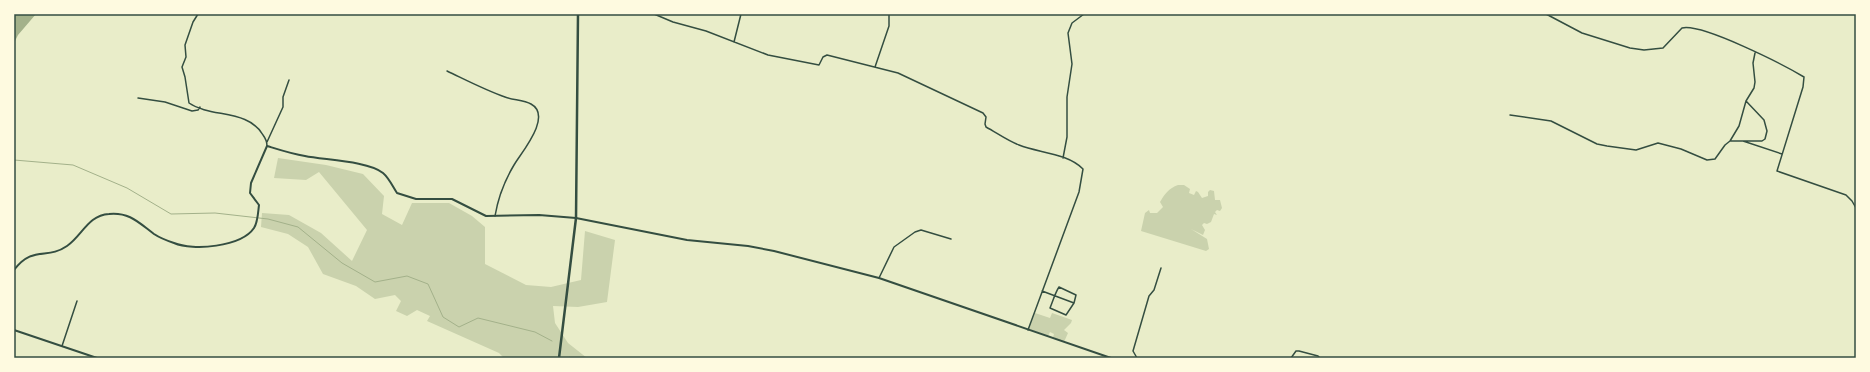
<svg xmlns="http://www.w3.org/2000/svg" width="1870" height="372" font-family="'Alegreya Sans',sans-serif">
<rect width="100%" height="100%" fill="#e9edc9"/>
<!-- green -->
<path fill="#cad2ad" d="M 278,158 L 326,165 L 363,174 L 384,196 L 382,214 L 402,225 L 412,203 L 449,203 L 472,216 L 485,227 L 485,264 L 526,285 L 551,287 L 581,280 L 585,231 L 615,240 L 607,302 L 578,307 L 553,306 L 555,323 L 568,343 L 587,358 L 504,358 L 499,353 L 427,321 L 430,316 L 417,310 L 407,316 L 396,311 L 401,301 L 395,295 L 375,299 L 356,286 L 323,274 L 308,247 L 288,234 L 261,227 L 262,213 L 289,215 L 321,233 L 352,261 L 367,230 L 319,172 L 306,180 L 274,178 Z
M 1178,185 L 1184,185 L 1190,189 L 1189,193 L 1194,195 L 1196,191 L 1198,192 L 1202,198 L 1208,196 L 1208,192 L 1210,190 L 1214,191 L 1215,200 L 1220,200 L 1222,208 L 1220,211 L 1217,210 L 1215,212 L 1217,215 L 1214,214 L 1211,222 L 1207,224 L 1204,223 L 1202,225 L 1205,230 L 1203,235 L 1191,229 L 1207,239 L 1209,249 L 1206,251 L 1141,231 L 1145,213 L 1149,210 L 1150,213 L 1157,213 L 1163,207 L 1160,202 C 1164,195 1169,188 1178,185 Z
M 1035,313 L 1050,318 L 1052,313 L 1072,320 L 1071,323 L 1064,330 L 1068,333 L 1064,342 L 1053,337 L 1054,334 L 1050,332 L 1048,336 L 1029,329 Z"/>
<!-- water -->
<path fill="#a3b18a" d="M 14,14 L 36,14 L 18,35 L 14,43 Z"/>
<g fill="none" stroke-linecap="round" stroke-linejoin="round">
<!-- stream -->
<path stroke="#a3b18a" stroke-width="1" d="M 14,160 L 73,165 L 127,188 L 171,214 L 215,213 L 268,219 L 298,227 L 342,263 L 375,282 L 407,276 L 428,284 L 443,317 L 459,327 L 478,318 L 535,332 L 552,341
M 570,357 L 571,358"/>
<!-- minor -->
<path stroke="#344e41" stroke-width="1.5" d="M 198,14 L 193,22 L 185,45 L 186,57 L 182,67 L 185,77 L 189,103 C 211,118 248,109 263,135 C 266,139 267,142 267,146
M 654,14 L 673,22 L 706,31 L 768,55 L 819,65 L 823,57 L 827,55 L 898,73 L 983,113 L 986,117 L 985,124 L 986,127 C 997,133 1008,141 1019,145 C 1039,153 1067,153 1083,169 L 1079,192 L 1028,330
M 1546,14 L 1582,33 L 1630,48 L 1644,50 L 1663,48 L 1682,28 C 1702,23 1784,65 1804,77 L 1803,87 L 1777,171 L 1846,195 L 1852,201 L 1856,208
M 734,42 L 741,14
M 875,67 L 889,26 L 889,14
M 447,71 C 466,80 485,90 505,97 C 513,100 524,100 531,104 C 553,116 521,153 514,165 C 505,180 498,198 495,216
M 138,98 L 165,102 L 192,111 L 198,110 L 200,107
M 1510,115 L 1551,121 L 1597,144 L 1607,146 L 1636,150 L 1658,143 L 1681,149 L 1707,160 L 1715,159 L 1725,145 L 1730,141 L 1739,126 L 1746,101 L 1754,88 L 1755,82 L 1753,63 L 1755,53
M 1730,141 L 1743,141 L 1782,154
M 1743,141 L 1762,141 L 1765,139 L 1767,131 L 1764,120 L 1746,101
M 267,142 L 283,107 L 283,97 L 289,80
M 1063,158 L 1067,137 L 1067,97 L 1072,64 L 1068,33 L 1072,23 L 1084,14
M 879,278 L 894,247 L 915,232 L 921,230 L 951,239
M 1042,291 L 1074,303 L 1066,315 L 1050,308 C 1053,301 1055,293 1059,287 L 1076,295 L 1074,303
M 62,346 L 77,301
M 1137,358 L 1133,351 L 1149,296 L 1154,290 L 1161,268
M 1291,358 L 1296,351 L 1299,351 L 1318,356 L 1320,358"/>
<!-- tertiary -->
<path stroke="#344e41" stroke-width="2" d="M 14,270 C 33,245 47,260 67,246 C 82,236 88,215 109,214 C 130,212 139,223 154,234 C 160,238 168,241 174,243 C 193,251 241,247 254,228 C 258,222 258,212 259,205 L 250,193 L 251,183 L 267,146 C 280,150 292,154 305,156 C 324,160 368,161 383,173 C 389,178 393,187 397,193 L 416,199 L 452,199 L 486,216 L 539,215 L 576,218 L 687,240 L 748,246 L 774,251 L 879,278 L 1111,358
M 14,330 L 97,358"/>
<!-- primary -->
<path stroke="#344e41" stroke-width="2.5" d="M 559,358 L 576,218 L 578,14"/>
</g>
<!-- border -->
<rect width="1870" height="372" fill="none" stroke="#fefae0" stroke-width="30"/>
<rect x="15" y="15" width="1840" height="342" fill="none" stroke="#344e41" stroke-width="1.5"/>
</svg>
